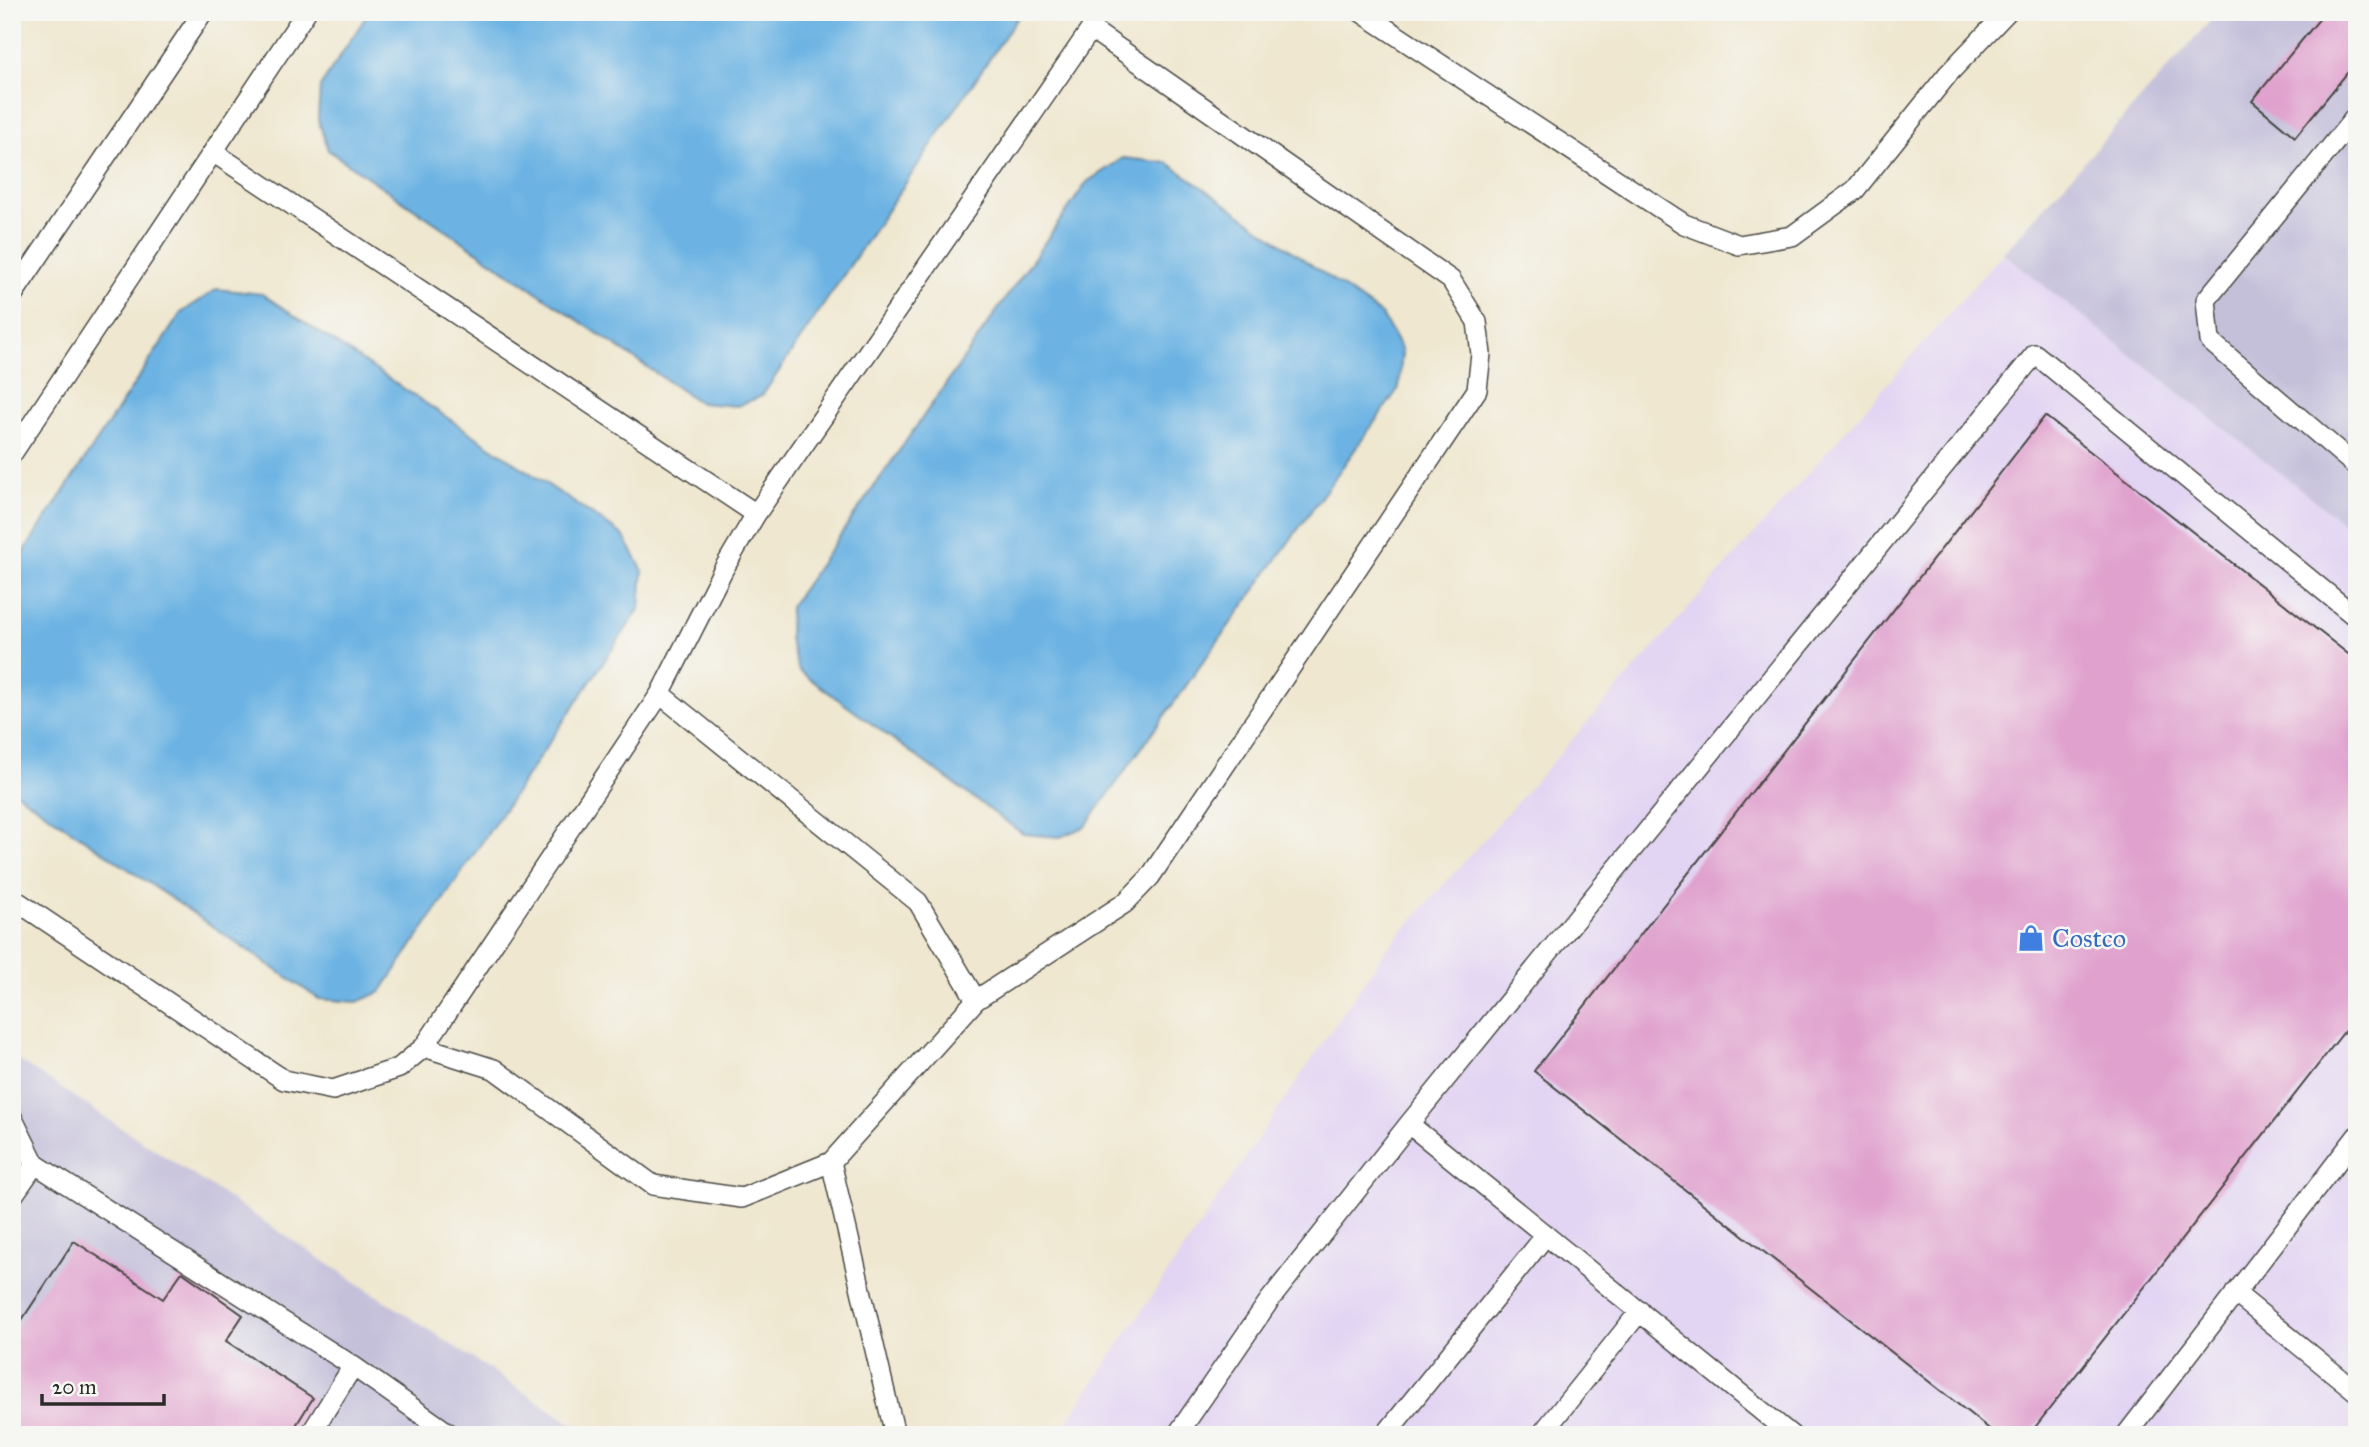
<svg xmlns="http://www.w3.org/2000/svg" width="2369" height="1447" font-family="'IM FELL Great Primer',serif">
<rect width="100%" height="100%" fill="#f6f6f2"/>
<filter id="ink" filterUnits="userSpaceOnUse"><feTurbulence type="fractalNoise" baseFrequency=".0143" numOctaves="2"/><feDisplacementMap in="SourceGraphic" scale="14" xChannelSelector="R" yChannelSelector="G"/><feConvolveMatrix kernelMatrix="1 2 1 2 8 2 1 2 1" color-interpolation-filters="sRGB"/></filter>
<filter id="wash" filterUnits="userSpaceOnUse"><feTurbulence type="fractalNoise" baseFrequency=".00686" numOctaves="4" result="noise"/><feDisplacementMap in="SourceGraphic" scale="28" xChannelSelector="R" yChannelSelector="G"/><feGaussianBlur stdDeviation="1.57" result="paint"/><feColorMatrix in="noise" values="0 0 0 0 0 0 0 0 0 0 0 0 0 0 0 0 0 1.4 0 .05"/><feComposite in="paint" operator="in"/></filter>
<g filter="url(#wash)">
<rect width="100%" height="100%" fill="#efe7cf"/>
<!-- built -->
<path fill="#e2d4f3" d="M 2003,253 L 2357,534 L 2357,1435 L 1058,1435 L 1385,951 Z"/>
<!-- industrial -->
<path fill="#c5c0da" d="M 2218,12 L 2357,12 L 2357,534 L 2003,253 Z
M 12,1056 L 589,1435 L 12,1435 Z"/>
<!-- water -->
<path fill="#6cb3e3" stroke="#4c6f87" stroke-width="2" d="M 369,12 L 1021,12 L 762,396 L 737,406 L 700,403 L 328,150 L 318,119 L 320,87 Z
M 1123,158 L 1168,163 L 1382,315 L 1402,351 L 1399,388 L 1085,827 L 1060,837 L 1023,834 L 799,671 L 789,639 L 790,607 L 1087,182 Z
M 217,289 L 262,294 L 623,535 L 643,571 L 640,608 L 381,992 L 357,1002 L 319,999 L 12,790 L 12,570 L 181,313 Z"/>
<g id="blocks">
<!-- building -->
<path fill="#e0a1ce" d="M 2325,12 L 2357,12 L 2357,61 L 2295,137 L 2252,101 Z
M 2045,416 L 2357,661 L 2357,1015 L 2029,1435 L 1997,1435 L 1534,1071 Z
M 74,1241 L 163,1299 L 182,1272 L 243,1315 L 226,1341 L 313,1398 L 290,1435 L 12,1435 L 12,1335 Z"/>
</g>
</g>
<g filter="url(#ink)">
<use href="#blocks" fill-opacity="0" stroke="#484744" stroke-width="2"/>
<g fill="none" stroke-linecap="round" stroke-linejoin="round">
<defs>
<path id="lane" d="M 1361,12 L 1684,224 L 1739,245 L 1792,236 L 1855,190 L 1948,74 L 2007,12
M 1091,29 L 1451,280 L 1477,322 L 1481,354 L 1477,390 L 1150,877 L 1125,903 L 976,1000 L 831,1162 L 742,1198 L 653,1185 L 494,1069 L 424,1047 L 660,694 L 723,570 L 756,514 Z
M 2357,115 L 2206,300 L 2210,341 L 2357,467
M 213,152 L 756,514
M 12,296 L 203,12
M 12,454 L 306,12
M 660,694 L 918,902 L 976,1000
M 12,898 L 284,1080 L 333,1090 L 399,1068 L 424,1047
M 12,1117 L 35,1164
M 1409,1124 L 1791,1435
M 831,1162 L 895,1435
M 12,1197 L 35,1164 L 353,1366 L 310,1435
M 2235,1293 L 2357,1392
M 353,1366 L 451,1435
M 1177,1435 L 1269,1301 L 1409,1124 L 2035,354 L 2357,618
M 1385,1435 L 1546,1235
M 1541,1435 L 1640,1311
M 2126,1435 L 2357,1136"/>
</defs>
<!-- lane casing -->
<use href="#lane" stroke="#484744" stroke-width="22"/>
<!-- lane -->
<use href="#lane" stroke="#fff" stroke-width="19"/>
</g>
</g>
<!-- icons -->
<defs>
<symbol id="shop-bare" viewBox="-9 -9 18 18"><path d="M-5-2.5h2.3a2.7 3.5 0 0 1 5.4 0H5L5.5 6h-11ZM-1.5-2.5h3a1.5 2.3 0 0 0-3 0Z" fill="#3f7fe0" stroke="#f6f6f2" stroke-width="2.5" paint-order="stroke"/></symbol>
</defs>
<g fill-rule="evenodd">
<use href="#shop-bare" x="2012" y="919" width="38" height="38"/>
</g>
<g text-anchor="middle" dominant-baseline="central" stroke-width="5" stroke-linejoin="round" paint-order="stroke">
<!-- shop labels -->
<g font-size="26" fill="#366cbe" stroke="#f6f6f2" text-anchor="start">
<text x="2052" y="938">Costco</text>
</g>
</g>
<!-- margin -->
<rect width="2369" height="1447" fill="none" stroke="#f6f6f2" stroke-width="42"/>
<!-- scale -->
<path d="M42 1394v10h122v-10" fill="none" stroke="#2b2b2b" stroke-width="3.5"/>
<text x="52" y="1394" font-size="21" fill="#2b2b2b" stroke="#f6f6f2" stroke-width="5" paint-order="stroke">20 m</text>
</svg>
